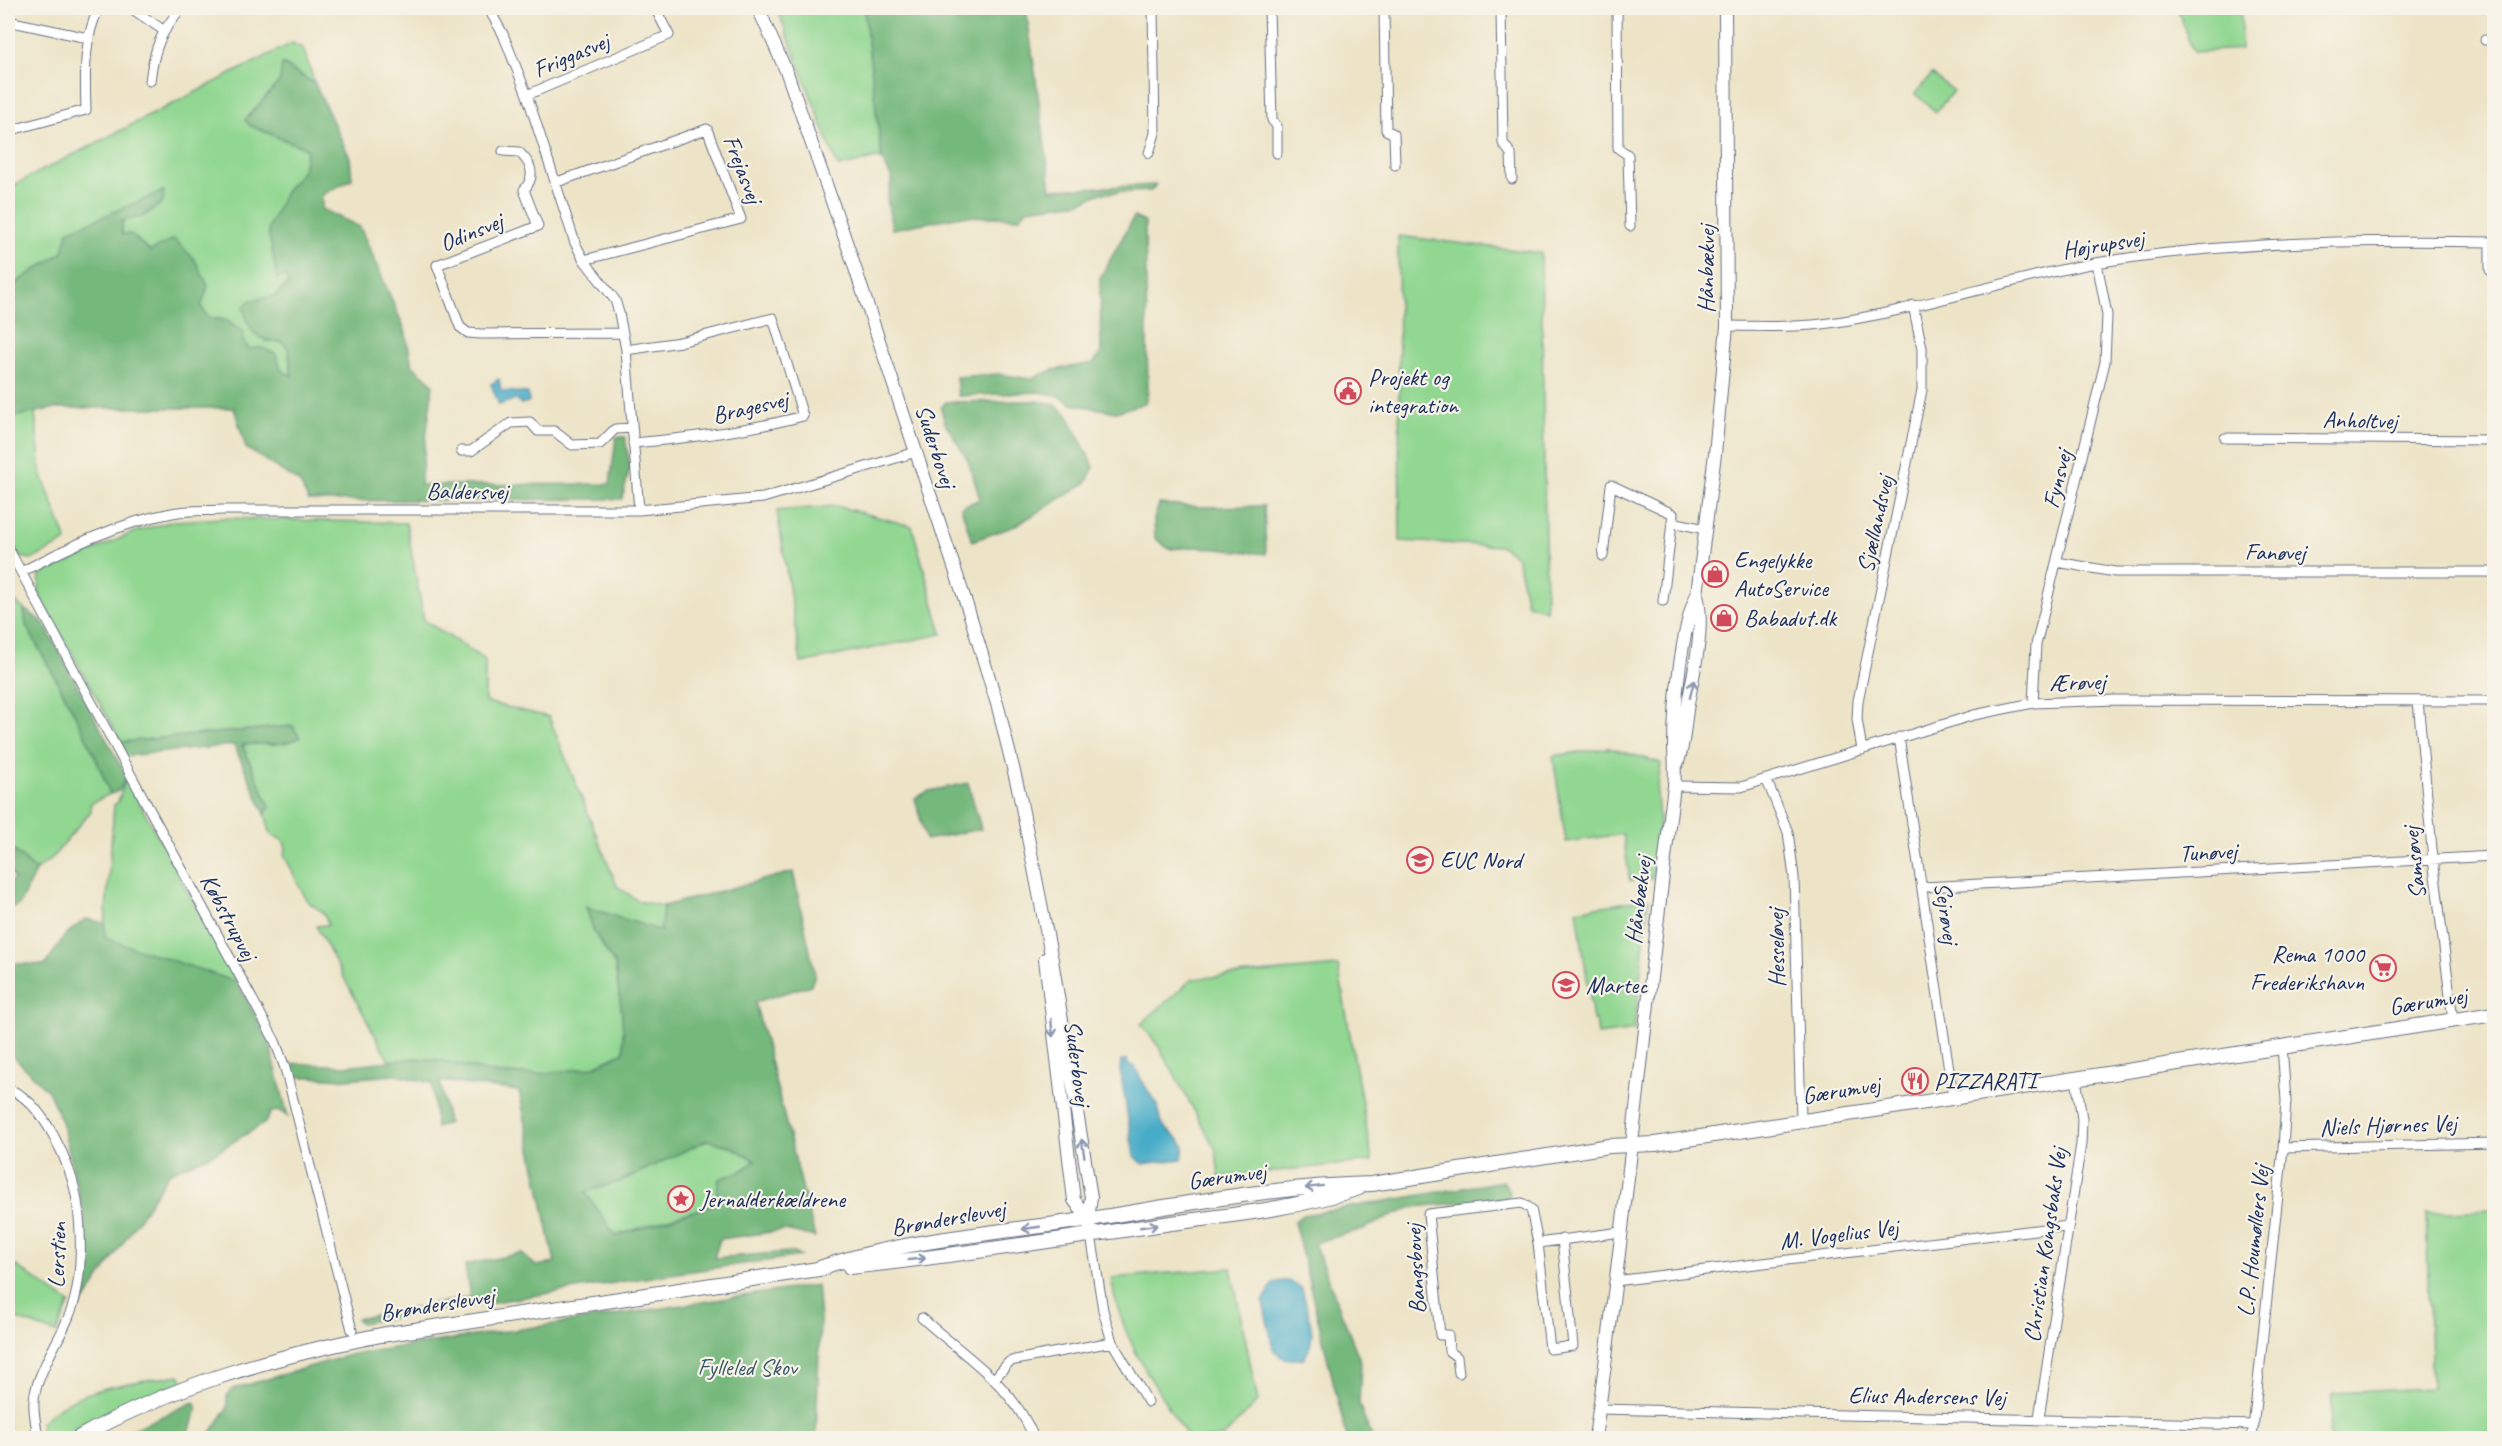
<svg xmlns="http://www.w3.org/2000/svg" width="2502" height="1446" font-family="Caveat,sans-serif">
<rect width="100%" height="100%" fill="#f7f3e8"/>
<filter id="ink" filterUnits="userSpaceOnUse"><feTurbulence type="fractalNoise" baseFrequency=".0167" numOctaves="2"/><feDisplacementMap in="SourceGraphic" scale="12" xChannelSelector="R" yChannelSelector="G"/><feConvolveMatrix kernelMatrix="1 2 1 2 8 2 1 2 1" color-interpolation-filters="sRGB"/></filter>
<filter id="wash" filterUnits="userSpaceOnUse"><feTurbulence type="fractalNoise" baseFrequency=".008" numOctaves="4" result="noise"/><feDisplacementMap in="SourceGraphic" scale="24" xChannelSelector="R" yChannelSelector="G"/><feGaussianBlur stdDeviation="1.35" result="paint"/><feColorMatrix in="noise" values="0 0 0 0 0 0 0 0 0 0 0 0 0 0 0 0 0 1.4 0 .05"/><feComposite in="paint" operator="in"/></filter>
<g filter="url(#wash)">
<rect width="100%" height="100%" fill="#ede4c7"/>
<!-- green -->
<path fill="#91d791" stroke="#568378" stroke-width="1.5" d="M 777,8 L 864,8 L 882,159 L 876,158 L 838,167 Z
M 2177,8 L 2241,8 L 2241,49 L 2193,52 Z
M 292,43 L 303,48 L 315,84 L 283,64 L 280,81 L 245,120 L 251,126 L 307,149 L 303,171 L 285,192 L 277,278 L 285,276 L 289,283 L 275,296 L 251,300 L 265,341 L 282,342 L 288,348 L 292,376 L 281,370 L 262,348 L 249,349 L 225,320 L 209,318 L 150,251 L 131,235 L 122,234 L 122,221 L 143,216 L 163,202 L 163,191 L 8,288 L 8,188 Z
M 1932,74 L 1953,91 L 1936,112 L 1915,94 Z
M 1398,236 L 1541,253 L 1546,610 L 1527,604 L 1517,557 L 1501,546 L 1400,541 Z
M 35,412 L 41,473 L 67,541 L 33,559 L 19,557 L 8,539 L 8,418 Z
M 836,506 L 912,526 L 942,634 L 801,663 L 777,511 Z
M 223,518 L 406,523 L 424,620 L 485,660 L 485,702 L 549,717 L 617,886 L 638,901 L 663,906 L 661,931 L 586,907 L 594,932 L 615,965 L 622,1014 L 624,1052 L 593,1067 L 541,1074 L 499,1074 L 439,1060 L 416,1058 L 389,1061 L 316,926 L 328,925 C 322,904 317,912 308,901 C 298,887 292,869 284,855 L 286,848 L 283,840 L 271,835 L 265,814 L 270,807 L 242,745 L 261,742 L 272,745 L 293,726 L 121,742 L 39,594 L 40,575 L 134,532 L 174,521 Z
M 15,601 L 24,609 L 26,625 C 57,681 89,735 110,794 L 90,804 L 91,811 L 52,858 L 36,870 L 11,848 L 8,851 L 8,606 Z
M 1609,748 L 1661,763 L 1657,794 L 1659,821 L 1652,878 L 1630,881 L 1623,834 L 1566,842 L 1553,756 Z
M 126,778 L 237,982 L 104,938 L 114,805 L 118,802 Z
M 1649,899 L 1634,1030 L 1598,1035 L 1596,1020 L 1593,1020 L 1577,910 Z
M 1338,966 L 1372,1161 L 1219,1177 L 1216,1150 L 1159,1047 L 1141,1024 L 1192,979 Z
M 707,1140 L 730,1146 L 756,1160 L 742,1171 L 719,1179 L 715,1204 L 615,1236 L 585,1192 L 621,1181 Z
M 2494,1210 L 2494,1432 L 2329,1438 L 2333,1393 L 2432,1388 L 2426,1213 Z
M 12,1263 L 70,1303 L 56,1333 L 8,1316 L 8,1266 Z
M 1231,1268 L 1258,1401 L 1222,1438 L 1188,1438 C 1156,1387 1120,1339 1111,1278 Z
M 179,1375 L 183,1380 L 179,1384 L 65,1438 L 43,1438 L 41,1436 L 41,1423 C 74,1386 133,1383 179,1375 Z"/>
<!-- forest -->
<path fill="#74b87b" stroke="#48746c" stroke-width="1.5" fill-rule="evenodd" d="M 864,8 L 1026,8 L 1051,189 L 1156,185 L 1151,191 L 1101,193 L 1081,202 L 1027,209 L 1019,218 L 962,216 L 892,229 L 887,198 L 892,179 L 882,159 Z
M 282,64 L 315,84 L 350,158 L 352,179 L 322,195 L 322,209 L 360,227 L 405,330 L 412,365 L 433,384 L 420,485 L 610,484 L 616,437 L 625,437 L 630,467 L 622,499 L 309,501 L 299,482 L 246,448 L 234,408 L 56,408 L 8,418 L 8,288 L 63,252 L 68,231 L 164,191 L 163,202 L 143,216 L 122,221 L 122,234 L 131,234 L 150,251 L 174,239 L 195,260 L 208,286 L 201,307 L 209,318 L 225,320 L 243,331 L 243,341 L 249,349 L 262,348 L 276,354 L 281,370 L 292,376 L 288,348 L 282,342 C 256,341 247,332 244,306 L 251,300 L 275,296 L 289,283 L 285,276 L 277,278 L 268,229 L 285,192 L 303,171 L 307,149 L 251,126 L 245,120 L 280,81 Z
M 1134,217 L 1145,222 L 1148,392 L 1145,403 L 1116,412 L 1072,404 L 1057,395 L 1039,392 L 958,396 L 956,377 L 999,374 L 1031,379 L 1053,370 L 1093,363 L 1101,354 L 1100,278 Z
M 1035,401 L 1054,404 L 1067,414 L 1094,467 L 1086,483 L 1015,526 L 972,541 L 961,507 L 980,499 L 968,460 L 945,423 L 941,408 L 946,402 Z
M 1159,504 L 1203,507 L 1264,506 L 1266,554 L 1197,547 L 1169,549 L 1155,538 L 1154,519 Z
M 24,609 L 43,622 L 123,770 L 126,778 L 119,791 L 110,794 C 89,735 57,681 26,625 Z
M 292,726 L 300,737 C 282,748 263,742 242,745 L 270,807 L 265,814 L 234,745 L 125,756 L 121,742 Z
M 968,783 L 981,829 L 926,840 L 915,798 L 929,791 Z
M 11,848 L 36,870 L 19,905 L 8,909 L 8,883 L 15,879 L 8,869 L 8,851 Z
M 793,872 L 815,975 L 811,985 L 755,1002 L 815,1237 L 786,1230 L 720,1239 L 714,1258 L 790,1252 L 802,1256 L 670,1274 L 361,1323 L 356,1319 L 470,1297 L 465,1265 L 521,1253 L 536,1266 L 555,1263 L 519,1091 L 440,1081 L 448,1123 L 436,1128 L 432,1083 L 395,1075 L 346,1079 L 290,1076 L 287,1063 L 345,1066 L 416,1058 L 439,1060 L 499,1074 L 541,1074 L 593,1067 L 624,1052 L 622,1014 L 615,965 L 594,932 L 586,907 L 661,931 L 663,906 ZM 707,1140 L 730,1146 L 755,1160 L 742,1171 L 719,1179 L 715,1204 L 616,1236 L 585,1192 L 621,1181 Z
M 86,919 L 105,923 L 105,938 L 237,982 L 269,1041 L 288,1117 L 280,1111 L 271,1112 L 265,1123 L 213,1154 L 170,1172 L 79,1309 L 86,1266 L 85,1220 L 62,1122 L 48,1091 L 8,1051 L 8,963 L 45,965 L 66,934 Z
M 1503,1181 L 1510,1192 L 1508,1199 L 1412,1207 L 1363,1229 L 1314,1243 L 1361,1363 L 1359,1404 L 1372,1438 L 1347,1438 L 1294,1221 L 1304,1215 Z
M 817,1285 L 820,1319 L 816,1438 L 207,1438 L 227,1409 L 227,1396 L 233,1389 L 353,1354 Z
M 194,1402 L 197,1408 L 187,1438 L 113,1438 Z"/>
<!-- water -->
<path fill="#47acc7" stroke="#316e92" stroke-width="1.5" d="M 499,379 L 501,391 L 528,393 L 529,402 L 521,404 L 516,399 L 499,405 L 491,384 Z
M 1127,1059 L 1128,1064 L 1135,1067 C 1141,1080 1149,1092 1156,1104 C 1161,1111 1159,1119 1164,1126 C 1170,1134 1179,1136 1184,1146 L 1182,1159 L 1143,1164 L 1134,1156 L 1120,1070 L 1121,1061 Z
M 1283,1281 L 1291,1281 L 1302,1289 C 1307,1313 1320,1337 1304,1358 C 1292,1360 1282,1360 1274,1351 L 1263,1302 L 1273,1283 Z"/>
</g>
<g filter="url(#ink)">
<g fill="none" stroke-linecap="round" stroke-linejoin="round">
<defs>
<path id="minor" d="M 131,8 L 163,30
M 488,8 L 503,34 L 527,95 L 575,243 L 584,260 L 615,300 L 619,313 L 626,350 L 639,510
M 1269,8 L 1272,120 L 1277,126 L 1277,153
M 1384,8 L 1386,130 L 1394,134 L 1395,165
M 1501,8 L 1503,143 L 1511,154 L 1512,179
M 1617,8 L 1618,148 L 1628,155 L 1630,226
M 493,13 L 505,8
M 8,21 L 88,38
M 2485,40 L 2494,40
M 150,81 C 154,49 160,33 181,8
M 527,95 L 669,35 L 655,8
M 8,131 L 86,110 C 85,76 83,39 99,8
M 503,151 L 519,152 C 532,164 536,176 524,190 L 538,226 L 437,265 L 460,327 L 468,333 L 481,334 L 623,333
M 1149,153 L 1155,133 L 1153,8
M 557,182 L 707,129 L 741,219 L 584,260
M 2490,242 L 2490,270 L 2494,270
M 1727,326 C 1758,326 1790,328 1822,324 C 1915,312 2004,279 2096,263 C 2228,241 2361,240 2494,242
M 626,350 L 680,342 L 773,318 L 803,416 C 747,431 692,438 633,443
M 2225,438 L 2494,440
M 461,451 L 471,451 L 511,423 L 530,422 L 538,431 L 554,431 L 572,445 L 600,444 L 615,429 L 632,428
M 8,548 L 275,1041 L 285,1068 L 352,1330
M 1603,556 L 1611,485 L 1673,514 L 1672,522 L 1705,529
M 2057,562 L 2115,572 L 2494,572
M 21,572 C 69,547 118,523 172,513 C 188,510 206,511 222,510 L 639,510 L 763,498 L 916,452
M 1663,601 L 1672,522
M 2418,701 L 2433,859 L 2453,1020
M 2033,703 L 2036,645 L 2105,362 L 2107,315 L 2097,263
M 1899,737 L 1953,1096
M 1862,750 L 1857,719 L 1858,701 L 1922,390 L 1922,348 L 1913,305
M 1767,781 L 1788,832 L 1794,877 L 1801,1119
M 1674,786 L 1741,787 L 1974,715 L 2033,703 L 2116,700 L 2494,701
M 1924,887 L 2494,856
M 8,1089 C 43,1100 72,1166 77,1201 C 81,1227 82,1261 77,1288 C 71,1327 45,1354 36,1389 C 31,1404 36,1423 38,1438
M 2283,1148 L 2494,1143
M 1091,1235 L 1103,1310 L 1112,1342 L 1148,1402
M 1538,1243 L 1550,1349 L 1573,1346 L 1562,1239
M 1615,1281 L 2068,1226
M 922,1318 C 964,1356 1012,1383 1034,1438
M 1459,1373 L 1457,1357 L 1449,1351 L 1448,1335 L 1440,1335 L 1428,1214 L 1522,1203 L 1531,1209 L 1538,1243 L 1621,1232
M 994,1379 L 1009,1362 L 1015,1360 L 1112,1342
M 1600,1409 L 2254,1425
M 2039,1418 L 2081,1144 L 2082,1119 L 2076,1078
M 2252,1438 L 2283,1148 L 2286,1101 L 2282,1046"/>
<path id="tertiary" d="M 758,8 L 787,73 L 849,250 L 969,612 L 998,707 L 1019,792 L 1052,960 L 1091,1197 L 1088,1219 L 1091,1235
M 1677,764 C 1685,745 1684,725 1688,704 C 1694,669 1705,630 1697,594
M 1045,959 L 1074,1200 L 1088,1219
M 1595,1438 C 1626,1222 1646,1003 1674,786 C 1676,772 1674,759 1674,745 C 1674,705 1681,630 1697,594 L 1715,454 L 1727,326 L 1725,8"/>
<path id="secondary" d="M 850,1267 C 953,1256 1055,1240 1157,1225 C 1222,1216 1296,1209 1359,1188
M 817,1269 C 895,1241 995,1233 1077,1221 C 1175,1206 1273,1186 1372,1184 L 1609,1146 L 1655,1144 L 2494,1014
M 78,1438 C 172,1385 276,1356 381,1335 L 825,1268"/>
</defs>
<!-- minor casing -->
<use href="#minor" stroke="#646e83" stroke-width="11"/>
<!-- tertiary casing -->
<use href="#tertiary" stroke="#646e83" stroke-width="14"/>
<!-- secondary casing -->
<use href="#secondary" stroke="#646e83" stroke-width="16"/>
<!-- minor -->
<use href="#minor" stroke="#fff" stroke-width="9"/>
<!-- tertiary -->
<use href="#tertiary" stroke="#fff" stroke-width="12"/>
<!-- secondary -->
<use href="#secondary" stroke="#fff" stroke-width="14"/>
</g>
<!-- one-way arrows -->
<defs><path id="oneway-shaft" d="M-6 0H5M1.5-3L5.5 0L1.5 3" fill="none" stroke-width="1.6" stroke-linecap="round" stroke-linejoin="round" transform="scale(1.5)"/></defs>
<g stroke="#8d97ae">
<use href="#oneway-shaft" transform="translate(1692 689) rotate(-76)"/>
<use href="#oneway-shaft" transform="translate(1052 1028) rotate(84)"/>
<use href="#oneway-shaft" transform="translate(1083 1148) rotate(-99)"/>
<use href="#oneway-shaft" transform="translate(1314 1187) rotate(173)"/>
<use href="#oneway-shaft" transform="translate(1149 1226) rotate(-8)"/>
<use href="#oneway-shaft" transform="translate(1031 1228) rotate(172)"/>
<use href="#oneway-shaft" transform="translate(917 1259) rotate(-6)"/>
</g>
</g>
<!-- icons -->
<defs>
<symbol id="civic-ring" viewBox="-11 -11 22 22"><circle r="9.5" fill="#f7f3e8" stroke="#d1495b" stroke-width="1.5"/><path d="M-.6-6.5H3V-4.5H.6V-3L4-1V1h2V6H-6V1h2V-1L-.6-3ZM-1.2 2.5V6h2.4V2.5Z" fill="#d1495b"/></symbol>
<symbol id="shop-ring" viewBox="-11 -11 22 22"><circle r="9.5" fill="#f7f3e8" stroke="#d1495b" stroke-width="1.5"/><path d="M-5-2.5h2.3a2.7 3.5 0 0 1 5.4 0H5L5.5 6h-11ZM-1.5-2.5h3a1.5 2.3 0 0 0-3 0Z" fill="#d1495b"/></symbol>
<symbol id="university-ring" viewBox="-11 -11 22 22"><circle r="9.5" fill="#f7f3e8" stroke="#d1495b" stroke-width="1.5"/><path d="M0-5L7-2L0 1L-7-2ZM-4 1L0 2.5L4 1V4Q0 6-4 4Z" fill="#d1495b"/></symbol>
<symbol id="supermarket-ring" viewBox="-11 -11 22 22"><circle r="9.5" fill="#f7f3e8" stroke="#d1495b" stroke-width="1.5"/><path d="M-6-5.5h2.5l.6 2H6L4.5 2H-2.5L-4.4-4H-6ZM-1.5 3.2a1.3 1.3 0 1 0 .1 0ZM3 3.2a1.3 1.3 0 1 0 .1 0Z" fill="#d1495b"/></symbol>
<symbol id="restaurant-ring" viewBox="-11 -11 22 22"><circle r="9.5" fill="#f7f3e8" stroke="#d1495b" stroke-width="1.5"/><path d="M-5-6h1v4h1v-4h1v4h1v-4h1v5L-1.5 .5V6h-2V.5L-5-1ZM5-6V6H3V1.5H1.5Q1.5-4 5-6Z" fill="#d1495b"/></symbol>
<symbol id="sight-ring" viewBox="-11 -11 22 22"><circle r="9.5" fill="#f7f3e8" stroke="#d1495b" stroke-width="1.5"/><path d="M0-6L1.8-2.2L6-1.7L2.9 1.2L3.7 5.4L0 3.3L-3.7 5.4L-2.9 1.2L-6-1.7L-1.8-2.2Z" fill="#d1495b"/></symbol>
</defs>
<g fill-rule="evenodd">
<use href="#civic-ring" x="1333" y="376" width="30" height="30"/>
<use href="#shop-ring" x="1700" y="559" width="30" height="30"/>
<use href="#shop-ring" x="1709" y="603" width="30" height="30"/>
<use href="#university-ring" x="1405" y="845" width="30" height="30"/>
<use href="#supermarket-ring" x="2368" y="953" width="30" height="30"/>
<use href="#university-ring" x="1551" y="970" width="30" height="30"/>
<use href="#restaurant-ring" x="1900" y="1066" width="30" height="30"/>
<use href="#sight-ring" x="666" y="1184" width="30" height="30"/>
</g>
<g text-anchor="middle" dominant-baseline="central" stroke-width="4.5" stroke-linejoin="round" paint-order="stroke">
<!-- street labels -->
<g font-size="24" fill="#1b2f5e" stroke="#f7f3e8">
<text transform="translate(571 55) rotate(-23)">Friggasvej</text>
<text transform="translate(743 169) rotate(69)">Frejasvej</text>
<text transform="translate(471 232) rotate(-22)">Odinsvej</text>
<text transform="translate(2103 244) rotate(-9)">Højrupsvej</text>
<text transform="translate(1706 269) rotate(-90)">Hånbækvej</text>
<text transform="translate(750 407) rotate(-13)">Bragesvej</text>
<text transform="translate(2360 420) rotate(1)">Anholtvej</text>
<text transform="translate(936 446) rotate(72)">Suderbovej</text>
<text transform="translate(2057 479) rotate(-76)">Fynsvej</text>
<text x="467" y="491">Baldersvej</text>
<text transform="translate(1875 524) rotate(-78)">Sjællandsvej</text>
<text x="2275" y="552">Fanøvej</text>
<text transform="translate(2077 682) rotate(-2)">Ærøvej</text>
<text transform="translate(2208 852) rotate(-3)">Tunøvej</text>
<text transform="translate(2414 863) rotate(-96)">Samsøvej</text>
<text transform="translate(1638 900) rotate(-83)">Hånbækvej</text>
<text transform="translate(1947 913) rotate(82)">Sejrøvej</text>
<text transform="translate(229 917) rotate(62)">Købstrupvej</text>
<text transform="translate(1776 948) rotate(-91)">Hesseløvej</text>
<text transform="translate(2428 1001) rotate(-9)">Gærumvej</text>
<text transform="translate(1078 1063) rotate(83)">Suderbovej</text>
<text transform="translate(1841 1090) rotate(-9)">Gærumvej</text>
<text transform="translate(2388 1125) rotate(-2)">Niels Hjørnes Vej</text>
<text transform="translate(1227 1176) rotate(-8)">Gærumvej</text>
<text transform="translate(948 1218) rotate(-10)">Brønderslevvej</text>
<text transform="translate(1839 1234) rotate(-7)">M. Vogelius Vej</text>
<text transform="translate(2253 1241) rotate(-84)">L.P. Houmøllers Vej</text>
<text transform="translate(2045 1245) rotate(-82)">Christian Kongsbaks Vej</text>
<text transform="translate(57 1255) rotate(-88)">Lerstien</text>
<text transform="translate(1415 1269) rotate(-93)">Bangsbovej</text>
<text transform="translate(437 1304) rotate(-9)">Brønderslevvej</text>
<text transform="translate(1927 1396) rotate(1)">Elius Andersens Vej</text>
</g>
<!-- poi labels -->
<g font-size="24" fill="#1b2f5e" stroke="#f7f3e8" text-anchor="start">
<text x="1368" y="377">Projekt og<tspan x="1368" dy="28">integration</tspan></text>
<text x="1734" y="560">Engelykke<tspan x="1734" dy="28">AutoService</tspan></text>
<text x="1744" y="618">Babadut.dk</text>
<text x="1440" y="860">EUC Nord</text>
<text x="2364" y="954" text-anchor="end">Rema 1000<tspan x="2364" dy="28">Frederikshavn</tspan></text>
<text x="1586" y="985">Martec</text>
<text x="1934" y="1081">PIZZARATI</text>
<text x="700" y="1199">Jernalderkældrene</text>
</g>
<!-- park labels -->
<g font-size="24" fill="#38596b" stroke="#f7f3e8">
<text x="747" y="1367">Fylleled Skov</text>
</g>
</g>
<!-- margin -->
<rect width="2502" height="1446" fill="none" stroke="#f7f3e8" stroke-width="30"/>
</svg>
